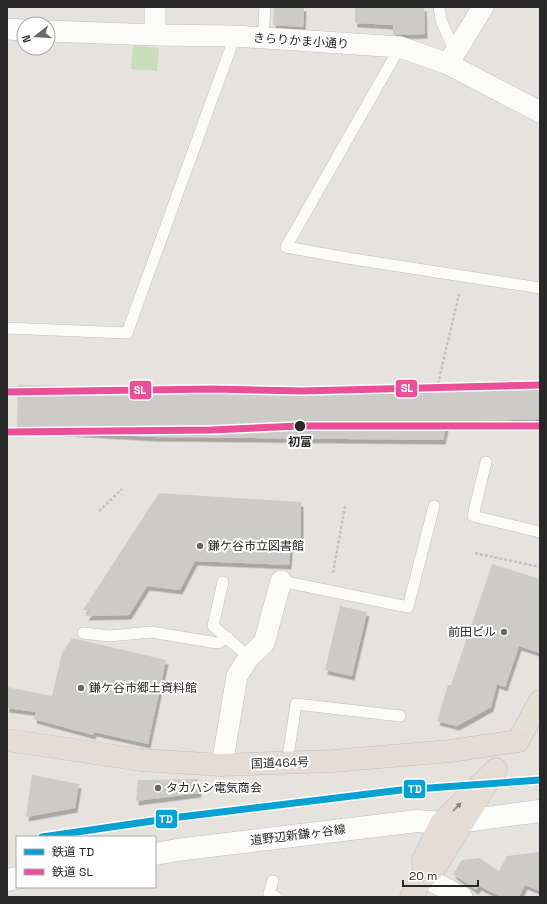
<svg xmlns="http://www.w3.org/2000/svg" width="547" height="904" font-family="'Space Grotesk','Noto Sans JP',sans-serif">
<defs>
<filter id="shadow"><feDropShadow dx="2.5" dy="4.5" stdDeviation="0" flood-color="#0004"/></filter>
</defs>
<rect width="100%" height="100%" fill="#e6e3df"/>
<!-- park -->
<path fill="#c8debb" d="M 133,45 L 159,48 L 157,71 L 131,69 Z"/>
<!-- building -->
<path fill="#cdcbc8" filter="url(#shadow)" d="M 274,7 L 304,7 L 303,27 L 273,25 Z
M 355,7 L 424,7 L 425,34 L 393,35 L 393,25 L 355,23 Z
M 540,381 L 540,419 L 447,422 L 443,440 L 154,437 L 17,429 L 18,385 L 214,388 L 301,388 Z
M 159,493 L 301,502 L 301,540 L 291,540 L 289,565 L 195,561 L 180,590 L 147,586 L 129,615 L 86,616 L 90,610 L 83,610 Z
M 492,564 L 540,579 L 540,653 L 519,646 L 505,687 L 497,684 L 491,707 L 457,726 L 437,721 L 448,685 L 451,685 Z
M 340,606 L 367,612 L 352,676 L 325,670 Z
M 72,638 L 166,660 L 148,744 L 94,732 L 93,735 L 34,719 L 36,712 L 7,708 L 7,687 L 52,696 L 62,653 Z
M 32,775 L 79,784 L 75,808 L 26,817 Z
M 198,779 L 199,793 L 136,801 L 138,780 Z
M 540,852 L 540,891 L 525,885 L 519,897 L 501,897 L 479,886 L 476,890 L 453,874 L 462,860 L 479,858 L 499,871 L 507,856 Z"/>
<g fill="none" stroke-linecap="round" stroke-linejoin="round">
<defs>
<path id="lane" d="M 439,7 L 441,20 L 455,53
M 263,38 L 265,7
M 400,47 L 286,247 L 347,258 L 540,288
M 7,328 L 127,333 L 235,36
M 486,462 L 473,516 L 540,532
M 281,581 L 408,607 L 434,506
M 223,582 L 213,626 L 249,657
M 83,633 L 109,636 L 151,632 L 217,643 L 228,638
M 287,763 L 296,704 L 400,716
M 273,881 L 269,893 L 276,897"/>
<path id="street" d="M 155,7 L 155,35
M 7,29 L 24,30
M 48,31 L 155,35 L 235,36 L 400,47 L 448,64 L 540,112
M 448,64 L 483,7
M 222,765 L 237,676 L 249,657 L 264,643 L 281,581
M 424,877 L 462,897"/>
<path id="secondary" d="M 464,821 L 540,811
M 155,854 L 177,850 L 417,821 L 441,823
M 7,880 L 17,878"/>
<path id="primary" d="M 518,741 L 540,701"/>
<path id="highway" d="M 7,740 L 141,760 L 222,765 L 333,761 L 450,751 L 518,741
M 411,897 L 424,877 L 436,866 L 496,769 L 441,823 L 423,860 L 424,877"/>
</defs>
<!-- lane casing -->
<use href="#lane" stroke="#c0bfc0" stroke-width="12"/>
<!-- street casing -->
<use href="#street" stroke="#c0bfc0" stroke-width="22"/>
<!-- secondary casing -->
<use href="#secondary" stroke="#c0bfc0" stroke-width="23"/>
<!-- primary casing -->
<use href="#primary" stroke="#bfbdbd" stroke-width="23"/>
<!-- highway casing -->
<use href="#highway" stroke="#bfbdbd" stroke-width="23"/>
<!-- path -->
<path stroke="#c3c2c2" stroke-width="2.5" stroke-dasharray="3 2" stroke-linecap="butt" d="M 438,384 L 459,294
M 99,511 L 122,489
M 475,553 L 540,567
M 333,573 L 345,506"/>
<!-- lane -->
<use href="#lane" stroke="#fbfbfa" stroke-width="11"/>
<!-- street -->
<use href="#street" stroke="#fbfbfa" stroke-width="21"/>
<!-- secondary -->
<use href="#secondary" stroke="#fbfbfa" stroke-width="22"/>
<!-- primary -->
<use href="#primary" stroke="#e3e0d5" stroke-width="22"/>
<!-- highway -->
<use href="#highway" stroke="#e5ddd5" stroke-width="22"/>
<defs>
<path id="rail-1" d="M 42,837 L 180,817 L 401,790 L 540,780"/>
<path id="rail-2" d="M 7,392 L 213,389 L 302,391 L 540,385
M 7,432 L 211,430 L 299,426 L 540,426"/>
</defs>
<!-- rail-1 casing -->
<use href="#rail-1" stroke="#fff" stroke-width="10"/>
<!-- rail-2 casing -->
<use href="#rail-2" stroke="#fff" stroke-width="10"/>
<!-- rail-1 -->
<use href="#rail-1" stroke="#08a1d4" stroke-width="7"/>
<!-- rail-2 -->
<use href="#rail-2" stroke="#e95098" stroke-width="7"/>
</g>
<!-- one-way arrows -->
<defs><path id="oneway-solid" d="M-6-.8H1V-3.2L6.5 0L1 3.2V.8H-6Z"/></defs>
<use fill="#86827e" href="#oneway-solid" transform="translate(457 807) rotate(-45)"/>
<!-- markers -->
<circle fill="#282828" stroke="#fff" stroke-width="1.5" cx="300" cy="426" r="6"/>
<g fill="#6a6968" stroke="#fff" stroke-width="1.5">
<circle cx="200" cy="546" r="4"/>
<circle cx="504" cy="632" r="4"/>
<circle cx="81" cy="688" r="4"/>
<circle cx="158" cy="788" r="4"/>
</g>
<g text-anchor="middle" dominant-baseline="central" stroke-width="4" stroke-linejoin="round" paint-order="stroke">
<!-- street labels -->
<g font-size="12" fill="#282828" stroke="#fff">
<text transform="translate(301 41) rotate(4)">きらりかま小通り</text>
<text transform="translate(280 763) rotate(-2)">国道464号</text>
<text transform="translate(298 835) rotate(-7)">道野辺新鎌ヶ谷線</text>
</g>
<!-- stop labels -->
<g font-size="12" font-weight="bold" fill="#282828" stroke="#fff">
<text x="300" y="442">初富</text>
</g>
<!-- poi labels -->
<g font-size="12" fill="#282828" stroke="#fff" text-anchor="start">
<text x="208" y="546">鎌ケ谷市立図書館</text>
<text x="496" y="632" text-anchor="end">前田ビル</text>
<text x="89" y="688">鎌ケ谷市郷土資料館</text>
<text x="166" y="788">タカハシ電気商会</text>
</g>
</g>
<g stroke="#fff" stroke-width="1.5">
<rect x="395" y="379" width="23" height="19" rx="4" fill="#e95098"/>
<rect x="129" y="380" width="23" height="20" rx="4" fill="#e95098"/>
<rect x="403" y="779" width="23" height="20" rx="4" fill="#08a1d4"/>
<rect x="155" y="809" width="23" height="20" rx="4" fill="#08a1d4"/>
</g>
<g font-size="11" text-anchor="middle" font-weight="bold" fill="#fff">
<text x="407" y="392">SL</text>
<text x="140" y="394">SL</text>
<text x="415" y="793">TD</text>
<text x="166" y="823">TD</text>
</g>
<!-- border -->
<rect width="547" height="904" fill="none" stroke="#282828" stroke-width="16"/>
<!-- legend -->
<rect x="16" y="836" width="140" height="52" fill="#ffffff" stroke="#a9a9a9"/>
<rect x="24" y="849" width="20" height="6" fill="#08a1d4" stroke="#a9a9a9"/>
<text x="52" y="856" font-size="12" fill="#282828">鉄道 TD</text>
<rect x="24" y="869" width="20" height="6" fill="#e95098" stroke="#a9a9a9"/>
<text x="52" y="876" font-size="12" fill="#282828">鉄道 SL</text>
<!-- north arrow -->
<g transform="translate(36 36) rotate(253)"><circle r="19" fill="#ffffff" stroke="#a9a9a9"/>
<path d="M0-3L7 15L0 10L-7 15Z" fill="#6a6968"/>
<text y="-6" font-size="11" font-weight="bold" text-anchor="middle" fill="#282828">N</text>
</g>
<!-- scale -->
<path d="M403 880v6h75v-6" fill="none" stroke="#282828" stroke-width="2"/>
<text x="409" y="880" font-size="12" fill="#282828" stroke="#ffffff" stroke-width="3" paint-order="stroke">20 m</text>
</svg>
